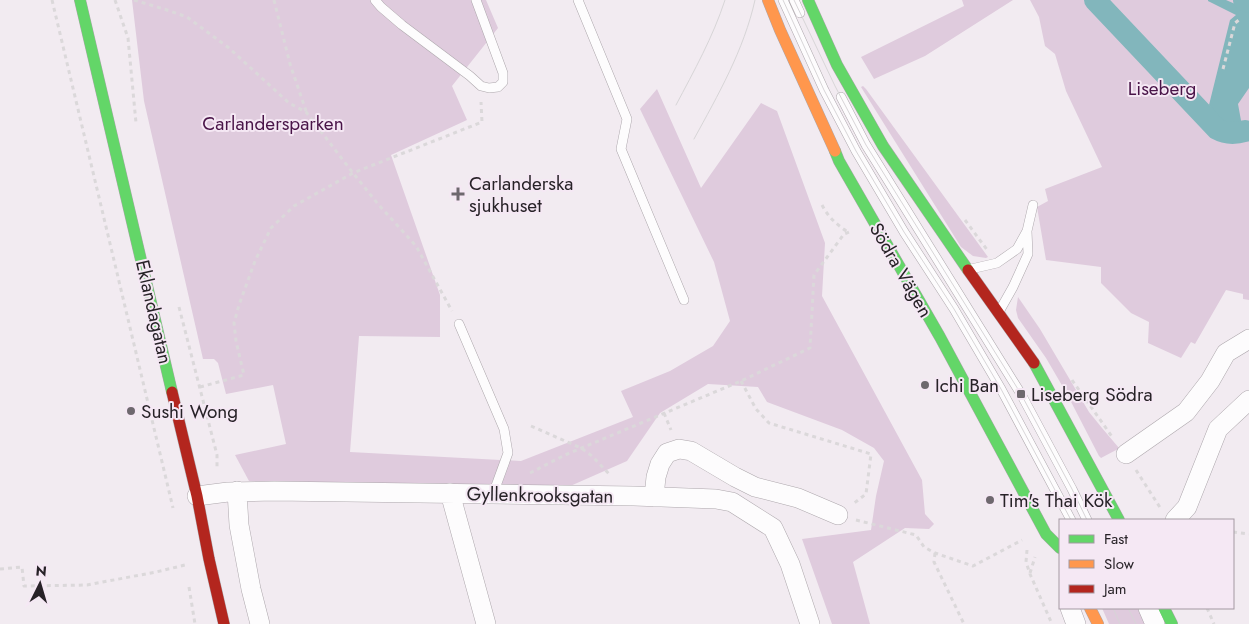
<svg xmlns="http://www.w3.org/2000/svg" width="1249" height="624" font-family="Jost,sans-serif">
<rect width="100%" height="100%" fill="#f2ebf1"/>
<!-- green -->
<path fill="#dfcbdd" d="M 132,0 L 486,0 L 498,28 L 452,86 L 467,120 L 391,155 L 440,295 L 440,337 L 359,336 L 350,452 L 521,461 L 633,417 L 621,391 L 670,371 L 713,346 L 730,321 L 714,262 L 640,109 L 657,89 L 701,188 L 761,103 L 777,111 L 825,243 L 822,296 L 922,480 L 925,514 L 934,524 L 929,529 L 905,528 L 853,562 L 870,624 L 832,624 L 802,539 L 871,530 L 876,496 L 884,461 L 874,448 L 842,430 L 767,402 L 758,387 L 708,384 L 660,413 L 627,461 L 568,487 L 491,491 L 249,481 L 235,455 L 286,444 L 273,385 L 226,394 L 218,363 L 214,359 L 203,359 L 144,101 Z
M 962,0 L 1013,0 L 925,56 L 874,79 L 861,57 L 964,6 Z
M 1030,0 L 1249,0 L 1249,300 L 1243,299 L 1243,294 L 1226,290 L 1195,344 L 1191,342 L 1181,358 L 1148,343 L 1149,322 L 1131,313 L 1101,283 L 1101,267 L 1046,260 L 1037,207 L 1048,201 L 1045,189 L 1102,167 L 1066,91 L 1055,54 L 1045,46 L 1039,17 Z
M 863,86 L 866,89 L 988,257 L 986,258 L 973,256 L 961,247 L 861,87 Z
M 1018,297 L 1040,329 L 1089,412 L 1102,428 L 1119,448 L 1118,449 L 1101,458 L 1099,456 L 1067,394 L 1046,358 L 1018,318 L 1016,310 Z
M 1102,608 L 1143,608 L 1151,624 L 1109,624 Z"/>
<!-- water -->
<path fill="#82b6bc" d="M 1208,0 L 1226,0 L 1249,10 L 1249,88 L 1238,104 L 1242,126 L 1235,130 L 1226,128 L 1209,105 L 1230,20 L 1236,15 L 1208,1 Z"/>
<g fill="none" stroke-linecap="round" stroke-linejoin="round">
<!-- canal -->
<path stroke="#82b6bc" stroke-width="22" d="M 1095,0 L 1217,129 C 1226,134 1235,134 1245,131
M 1244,0 L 1249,2"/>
<defs>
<path id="lane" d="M 375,0 L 381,7 L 402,25 L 470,76 L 481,86 L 489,88 L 498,87 L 503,82 L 503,73 L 476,0
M 578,0 L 627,119 L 621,149 L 684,300
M 783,0 L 824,90 L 856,151 L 904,232 L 954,309 L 1001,389 L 1071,520
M 794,0 L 800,13
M 841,97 L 866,145 L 1021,394 L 1072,489 L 1087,520
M 971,269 L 997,263 L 1017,249 L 1027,231
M 1000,310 L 1013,287 L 1028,254 L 1027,231 L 1033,205
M 459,324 L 504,429 L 508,453 L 493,494"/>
<path id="street" d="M 1126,454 L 1186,412 L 1210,381 L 1226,353 L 1249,339
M 237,491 L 239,525 L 251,589 L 260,624
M 450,493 L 486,624
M 197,496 L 228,492 L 274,491 L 634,496 L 716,499 L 732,502 L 773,528 L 790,564 L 810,624
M 654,497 L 656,477 L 660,464 L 667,453 L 679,449 L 691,451 L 735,477 L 755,487 L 798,498 L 838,515
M 1175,520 L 1187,507 L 1218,429 L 1249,400
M 1070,608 L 1076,624
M 1148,608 L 1155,624"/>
<path id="fast" d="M 80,0 L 172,392
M 808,0 L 837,65 L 883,146 L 968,270
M 835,151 L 839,161 L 940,337 L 1046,534 L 1060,548
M 1034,363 L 1119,520
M 1164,608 L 1172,624"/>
<path id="slow" d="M 768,0 L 780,30 L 835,151
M 1090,608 L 1098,624"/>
<path id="jam" d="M 968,270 L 1034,363
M 172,392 L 197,496 L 209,559 L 224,624"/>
</defs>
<!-- lane casing -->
<use href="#lane" stroke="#ada7ac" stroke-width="10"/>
<!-- street casing -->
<use href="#street" stroke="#ada7ac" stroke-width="20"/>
<!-- fast casing -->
<use href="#fast" stroke="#ada7ac" stroke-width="12"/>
<!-- slow casing -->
<use href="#slow" stroke="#ada7ac" stroke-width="12"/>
<!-- jam casing -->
<use href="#jam" stroke="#ada7ac" stroke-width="12"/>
<!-- path -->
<path stroke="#dbd8da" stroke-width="3" stroke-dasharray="4 4" stroke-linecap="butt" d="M 52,0 L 173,508
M 115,0 L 128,38 L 136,123
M 134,0 L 167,10 L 187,17 L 229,48 L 289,103 L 306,112 L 353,173 L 378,204 L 416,246 L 452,311
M 274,0 L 290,64 L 306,111
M 1223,69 L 1235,23 L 1240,19
M 822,205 C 828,217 837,225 848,232
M 965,220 L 988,251
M 179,307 L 217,455 L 217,468
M 1072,380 L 1113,438
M 741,381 L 756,409 L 769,423 L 871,454 L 866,494 L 853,504
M 200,387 L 244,375 L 236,341 L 234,323 L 239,305 L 255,261 L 271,228 L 294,206 L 353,173 L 482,122 L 481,102
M 664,413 L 671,430
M 531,426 L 581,448 L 592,456 L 611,476
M 1136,470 L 1161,509
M 530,473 L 565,455 L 741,381 L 810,348 L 814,275 L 844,234 L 852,231
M 856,520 L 916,535 L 924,547 L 935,553 L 973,566 L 1022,540
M 1233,532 L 1249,534
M 1027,550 L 1026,562 L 1030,574 L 1052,624
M 935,553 L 934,562 L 964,624
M 0,569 L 22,567 L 24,586 L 87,585 L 156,572 L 185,565
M 1030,573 L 1035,557
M 189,587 L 195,624
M 1207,608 L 1214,624"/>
<!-- lane -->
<use href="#lane" stroke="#fdfcfd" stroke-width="9"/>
<!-- street -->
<use href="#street" stroke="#fdfcfd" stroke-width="19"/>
<!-- fast -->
<use href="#fast" stroke="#63d668" stroke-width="11"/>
<!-- slow -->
<use href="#slow" stroke="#ff974d" stroke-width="11"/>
<!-- jam -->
<use href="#jam" stroke="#b3261e" stroke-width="11"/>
<!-- tram -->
<path stroke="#d7d5d7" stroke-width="1" d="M 783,0 L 824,90 L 856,151 L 904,232 L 954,309 L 1001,389 L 1071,520
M 794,0 L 835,86 L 866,145 L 1021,394 L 1072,489 L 1087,520
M 676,105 C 694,71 713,37 725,0
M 694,139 C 718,95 744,50 755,0
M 1113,608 L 1120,624
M 1128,608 L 1136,624"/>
</g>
<!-- markers -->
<g fill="#6e686e" stroke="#f5e8f4" stroke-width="2">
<path d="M455.5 186.5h5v5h5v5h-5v5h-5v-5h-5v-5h5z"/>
<circle cx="925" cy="385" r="5"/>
<rect x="1016" y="389" width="10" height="10" rx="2.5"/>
<circle cx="131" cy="411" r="5"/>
<circle cx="990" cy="500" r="5"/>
</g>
<g text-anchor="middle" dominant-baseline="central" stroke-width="4" stroke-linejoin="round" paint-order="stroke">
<!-- park labels -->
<g font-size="19" fill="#491448" stroke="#f5e8f4">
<text x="1162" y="88">Liseberg</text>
<text x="273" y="123">Carlandersparken</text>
</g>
<!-- poi labels -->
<g font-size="19" fill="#272227" stroke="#f5e8f4" text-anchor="start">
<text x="469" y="183">Carlanderska<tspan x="469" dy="22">sjukhuset</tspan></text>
<text x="935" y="385">Ichi Ban</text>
<text x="1031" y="394">Liseberg Södra</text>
<text x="141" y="411">Sushi Wong</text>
<text x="1000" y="500">Tim's Thai Kök</text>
</g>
<!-- street labels -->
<g font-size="19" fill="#272227" stroke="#f5e8f4">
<text transform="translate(901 270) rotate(60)">Södra Vägen</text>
<text transform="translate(154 312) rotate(77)">Eklandagatan</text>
<text transform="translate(540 495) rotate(1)">Gyllenkrooksgatan</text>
</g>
</g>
<!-- legend -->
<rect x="1059" y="519" width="175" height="90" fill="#f5e8f4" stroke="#a399a2"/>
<rect x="1069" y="535" width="25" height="8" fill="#63d668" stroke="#a399a2"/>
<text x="1104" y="544" font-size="15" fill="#272227">Fast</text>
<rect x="1069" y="560" width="25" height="8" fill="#ff974d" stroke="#a399a2"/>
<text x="1104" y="569" font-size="15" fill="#272227">Slow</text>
<rect x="1069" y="585" width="25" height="8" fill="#b3261e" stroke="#a399a2"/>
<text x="1104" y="594" font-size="15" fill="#272227">Jam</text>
<!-- north arrow -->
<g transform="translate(40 584) rotate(5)" stroke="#f5e8f4" stroke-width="4" paint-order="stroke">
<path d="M0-4L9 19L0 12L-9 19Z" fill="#272227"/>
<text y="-8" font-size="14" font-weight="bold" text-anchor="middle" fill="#272227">N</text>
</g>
</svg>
